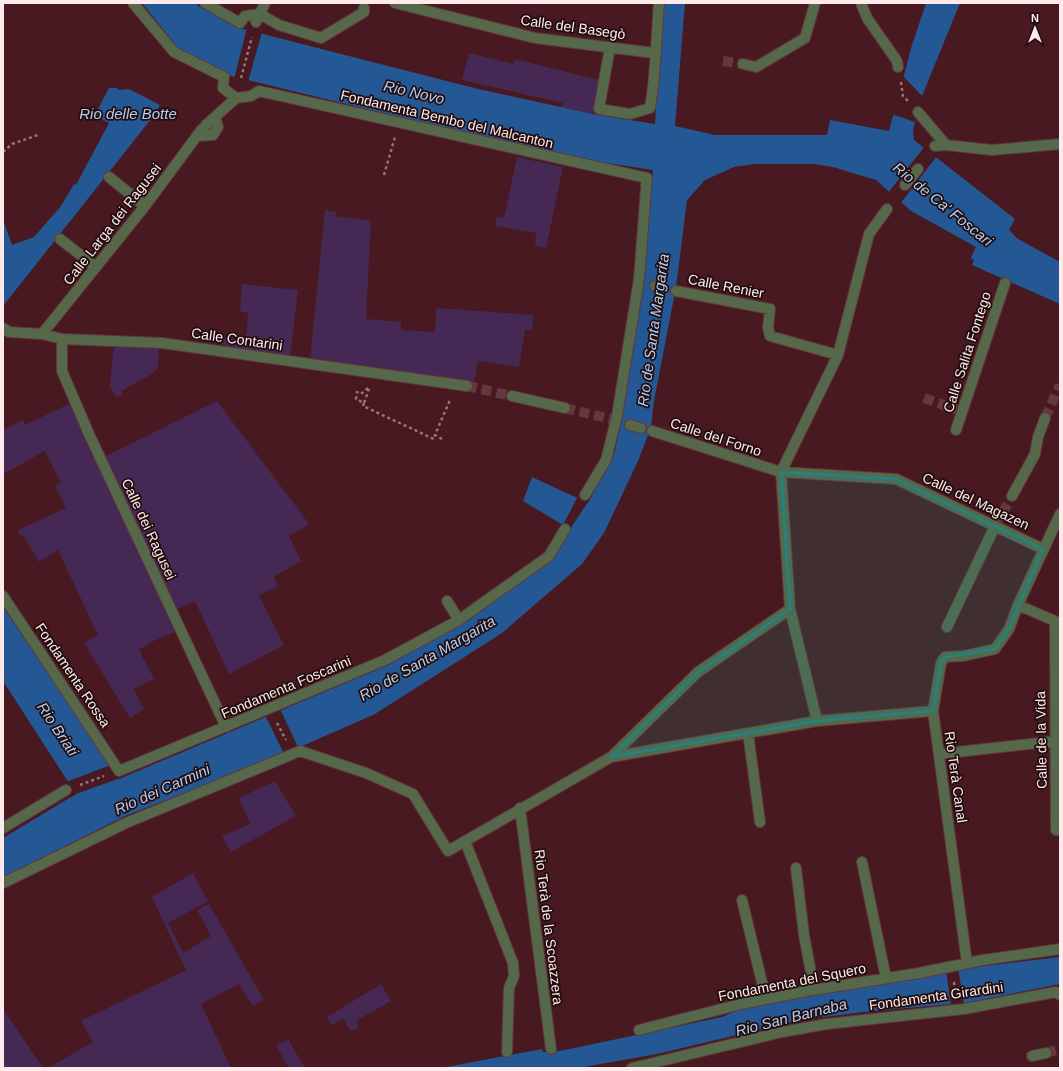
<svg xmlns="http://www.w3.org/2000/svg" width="1063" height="1071" font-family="Arial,sans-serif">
<rect width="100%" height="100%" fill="#481920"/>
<!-- green -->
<path fill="#462854" d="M 469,53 L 513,64 L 515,59 L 599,80 L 593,114 L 562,107 L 563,103 L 462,80 Z
M 517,157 L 563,167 L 546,248 L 535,246 L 536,233 L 495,226 L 496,217 L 504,218 Z
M 325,210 L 336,212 L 336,216 L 371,221 L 366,319 L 401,322 L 401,330 L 435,332 L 436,308 L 533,315 L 532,330 L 525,330 L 519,367 L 478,361 L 474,383 L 310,360 Z
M 242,284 L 298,290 L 290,358 L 222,348 L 223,338 L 246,339 L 248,313 L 240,312 Z
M 114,344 L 159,345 L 158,369 L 153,371 L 154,373 L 121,391 L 123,394 L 116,398 L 109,385 L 110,385 Z
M 217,401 L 309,524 L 289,536 L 301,561 L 274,577 L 278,586 L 259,595 L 284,645 L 229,674 L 195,601 L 175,610 L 106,456 Z
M 71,403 L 179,630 L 149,643 L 139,650 L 154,679 L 134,689 L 144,709 L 130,718 L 84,643 L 98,635 L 58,550 L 39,562 L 23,535 L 20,536 L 18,530 L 66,508 L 55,486 L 61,483 L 45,451 L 3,474 L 3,430 L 23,420 L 25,425 Z
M 275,781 L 296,816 L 231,852 L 222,836 L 250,824 L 239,798 Z
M 193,873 L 208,901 L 168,923 L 183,953 L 211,936 L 197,910 L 209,904 L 264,1000 L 253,1006 L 239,984 L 201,1004 L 231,1068 L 48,1068 L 93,1042 L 81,1021 L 186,970 L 152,897 Z
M 381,984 L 391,1001 L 356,1021 L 359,1027 L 351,1031 L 343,1019 L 332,1025 L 327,1017 Z
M 3,1010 L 5,1012 L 43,1068 L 3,1068 Z
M 289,1039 L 290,1043 L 305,1068 L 289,1068 L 276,1046 Z"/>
<!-- water -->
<path fill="#245894" d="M 142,3 L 196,3 L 198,6 L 243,29 L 478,89 L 593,114 L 655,124 L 662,3 L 685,3 L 675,126 L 715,135 L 827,135 L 830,120 L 889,131 L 912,45 L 926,3 L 960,3 L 922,96 L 913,130 L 914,140 L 1015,219 L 1009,230 L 1018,239 L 1060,262 L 1060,304 L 972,265 L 974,260 L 971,258 L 976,247 L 911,211 L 876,180 L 833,167 L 814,164 L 755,164 L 734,167 L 705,180 L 687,200 L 676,287 L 654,401 L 651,427 L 638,461 L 604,533 L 582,564 L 502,633 L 375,714 L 284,754 L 125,816 L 3,878 L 3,838 L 76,794 L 3,681 L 3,607 L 119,779 L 388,665 L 476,615 L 554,557 L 563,525 L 523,501 L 532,477 L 588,503 L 615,451 L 623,413 L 644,280 L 653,170 L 599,162 L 432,125 L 231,76 L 178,48 Z
M 109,88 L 118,88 L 118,90 L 129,89 L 160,105 L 155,114 L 3,306 L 3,220 L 12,245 L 34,237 L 61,206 L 74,184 L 76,185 L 109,123 L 95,115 Z
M 1060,957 L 1060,984 L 965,1003 L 872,1011 L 799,1020 L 657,1054 L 578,1068 L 441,1068 L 542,1049 L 543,1052 L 560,1051 L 722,1017 L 743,1008 L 819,992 L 893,982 L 984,966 Z"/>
<!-- pier -->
<path fill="#481920" d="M 247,28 L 262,32 L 248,82 L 234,79 Z
M 903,70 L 905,71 L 903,76 L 922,96 L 915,122 L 891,114 Z
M 925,146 L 937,156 L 900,204 L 888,193 Z
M 578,496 L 587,500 L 589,498 L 590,499 L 568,532 L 563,525 Z
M 280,709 L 298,747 L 284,754 L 265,715 Z
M 111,765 L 119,776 L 122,775 L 123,777 L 76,794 L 70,798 L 69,797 L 74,794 L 66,782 Z
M 958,968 L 964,1005 L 951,1006 L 946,970 Z"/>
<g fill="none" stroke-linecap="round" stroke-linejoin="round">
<!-- minor-tunnel -->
<path stroke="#63383e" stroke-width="10" stroke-dasharray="10 5" stroke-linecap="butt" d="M 723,61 L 743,64
M 467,386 L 512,396
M 924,398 L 963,412
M 565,408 L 611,419
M 1045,418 L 1060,385
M 995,526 L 1012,496
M 1046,1053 L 1060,1049"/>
<defs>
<path id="minor" d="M 133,3 L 174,52 L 224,77 L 223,88 L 236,98
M 205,3 L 240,23 L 245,16 L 260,14 L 279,25 L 321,38 L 364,12 L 364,8
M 395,3 L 535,38 L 654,53
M 861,3 L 867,18 L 897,61 L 898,67
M 256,22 L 265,3
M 610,47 L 599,109 L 630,114 L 650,108 C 656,74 656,38 659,3
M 743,64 L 756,67 L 805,38 L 815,3
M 236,98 L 251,96 L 259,91 L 647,178 L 646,185
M 918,112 L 946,145
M 206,125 L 236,98
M 197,136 L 213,135 L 218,127 L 215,117
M 935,146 L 946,145 L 992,150 L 1060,144
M 109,177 L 145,206
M 905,185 L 918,169
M 60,239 L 96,267
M 655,286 L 663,288
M 676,291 L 770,309 L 768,328 L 770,336 L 838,355
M 3,328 L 9,332 L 42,334 L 62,339 L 162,343 L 467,386
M 42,334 L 145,206 L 202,129
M 62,339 L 62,371 L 89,434 L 226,727
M 512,396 L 565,408
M 630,425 L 641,428
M 956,430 L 1005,283
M 652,431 L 781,472 L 896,479 L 1043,549
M 585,495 L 606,460 L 617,416 L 639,279 L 646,189
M 1012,496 L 1035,454 L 1038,437 L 1045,418
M 3,596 L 119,771 L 385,660 L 459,620 L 549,556 L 565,529
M 447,601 L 459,620
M 1018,605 L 1055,621 L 1056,830 L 1060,830
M 790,609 L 817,721
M 947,627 L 995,526
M 933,711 L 941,663 L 945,657 L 963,656 L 995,649 L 1009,629 L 1018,605 L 1060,514
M 748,733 L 760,822
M 939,754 L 1056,741
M 611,757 L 817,721 L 933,711 L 967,963
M 520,808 L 551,1049
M 3,828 L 66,790
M 465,841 L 513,963 L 514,976 L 509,988 L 507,1052
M 862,862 L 886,978
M 796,868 L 804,935 L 814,989
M 3,883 L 126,823 L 300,751 L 366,773 L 413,794 L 448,851 L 611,757 L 698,672 L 790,609 L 781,472 L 838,355 L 869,234 L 887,209
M 742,900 L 766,999
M 639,1030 L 741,1004 L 807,991 L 919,973 L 983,960 L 1060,949
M 1032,1056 L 1046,1053
M 632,1068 L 782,1032 L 827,1024 L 964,1009 L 1056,992 L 1060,995"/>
</defs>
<!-- minor casing -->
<use href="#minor" stroke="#61363c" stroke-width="12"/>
<!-- path -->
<path stroke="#987579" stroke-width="2.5" stroke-dasharray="3 3" stroke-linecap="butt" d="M 241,78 L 252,37
M 901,82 L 903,96 L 908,101
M 3,152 L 12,144 L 38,135
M 384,175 L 395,137
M 368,388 L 361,394 L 357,392 L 356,399 L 364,403 L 369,389
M 364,403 L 363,406 L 434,439 L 435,435
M 442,439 L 435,435 L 450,400
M 277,723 L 286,740
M 80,785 L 104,776
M 954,982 L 956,995"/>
<!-- minor -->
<use href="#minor" stroke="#55684a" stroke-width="10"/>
</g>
<!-- marked area -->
<path fill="#27827a" fill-opacity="0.2" stroke="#27827a" stroke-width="3" stroke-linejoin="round" d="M 781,472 L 896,479 L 1043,549 L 1009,629 L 995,649 L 945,657 L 941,663 L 933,711 L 817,721 L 611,757 L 698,672 L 790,609 Z"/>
<g text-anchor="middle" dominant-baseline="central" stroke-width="3.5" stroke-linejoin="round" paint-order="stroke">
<!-- street labels -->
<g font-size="14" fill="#feeaeb" stroke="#210c0e">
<text transform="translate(573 27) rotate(8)">Calle del Basegò</text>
<text transform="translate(447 119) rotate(13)">Fondamenta Bembo del Malcanton</text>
<text transform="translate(112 224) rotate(-52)">Calle Larga dei Ragusei</text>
<text transform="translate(726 286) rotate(11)">Calle Renier</text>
<text transform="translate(237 339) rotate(8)">Calle Contarini</text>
<text transform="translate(967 352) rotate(-72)">Calle Salita Fontego</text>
<text transform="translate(716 437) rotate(18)">Calle del Forno</text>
<text transform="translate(976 501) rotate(25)">Calle del Magazen</text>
<text transform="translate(149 529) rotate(65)">Calle dei Ragusei</text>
<text transform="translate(73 675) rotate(56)">Fondamenta Rossa</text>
<text transform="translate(286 687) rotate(-23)">Fondamenta Foscarini</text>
<text transform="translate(1041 740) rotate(-91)">Calle de la Vida</text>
<text transform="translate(956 777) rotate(82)">Rio Terà Canal</text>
<text transform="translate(549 927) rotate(83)">Rio Terà de la Scoazzera</text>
<text transform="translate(792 982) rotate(-11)">Fondamenta del Squero</text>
<text transform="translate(936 996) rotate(-8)">Fondamenta Girardini</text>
</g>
<!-- water labels -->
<g font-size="15" font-style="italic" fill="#b3cef1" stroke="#210c0e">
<text transform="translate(414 92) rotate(13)">Rio Novo</text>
<text x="128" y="113">Rio delle Botte</text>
<text transform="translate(943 204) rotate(39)">Rio de Ca' Foscari</text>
<text transform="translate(653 330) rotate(-82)">Rio de Santa Margarita</text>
<text transform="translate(427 658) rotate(-30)">Rio de Santa Margarita</text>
<text transform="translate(58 729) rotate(56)">Rio Briati</text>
<text transform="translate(162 789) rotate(-24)">Rio dei Carmini</text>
<text transform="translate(791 1017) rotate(-14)">Rio San Barnaba</text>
</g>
</g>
<!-- border -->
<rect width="1063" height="1071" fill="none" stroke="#feeaeb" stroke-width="8"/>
<!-- north arrow -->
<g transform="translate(1035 28)" stroke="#210c0e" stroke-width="3" paint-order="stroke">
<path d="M0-3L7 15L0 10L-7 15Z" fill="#feeaeb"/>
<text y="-6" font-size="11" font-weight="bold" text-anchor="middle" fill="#feeaeb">N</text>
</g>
</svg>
